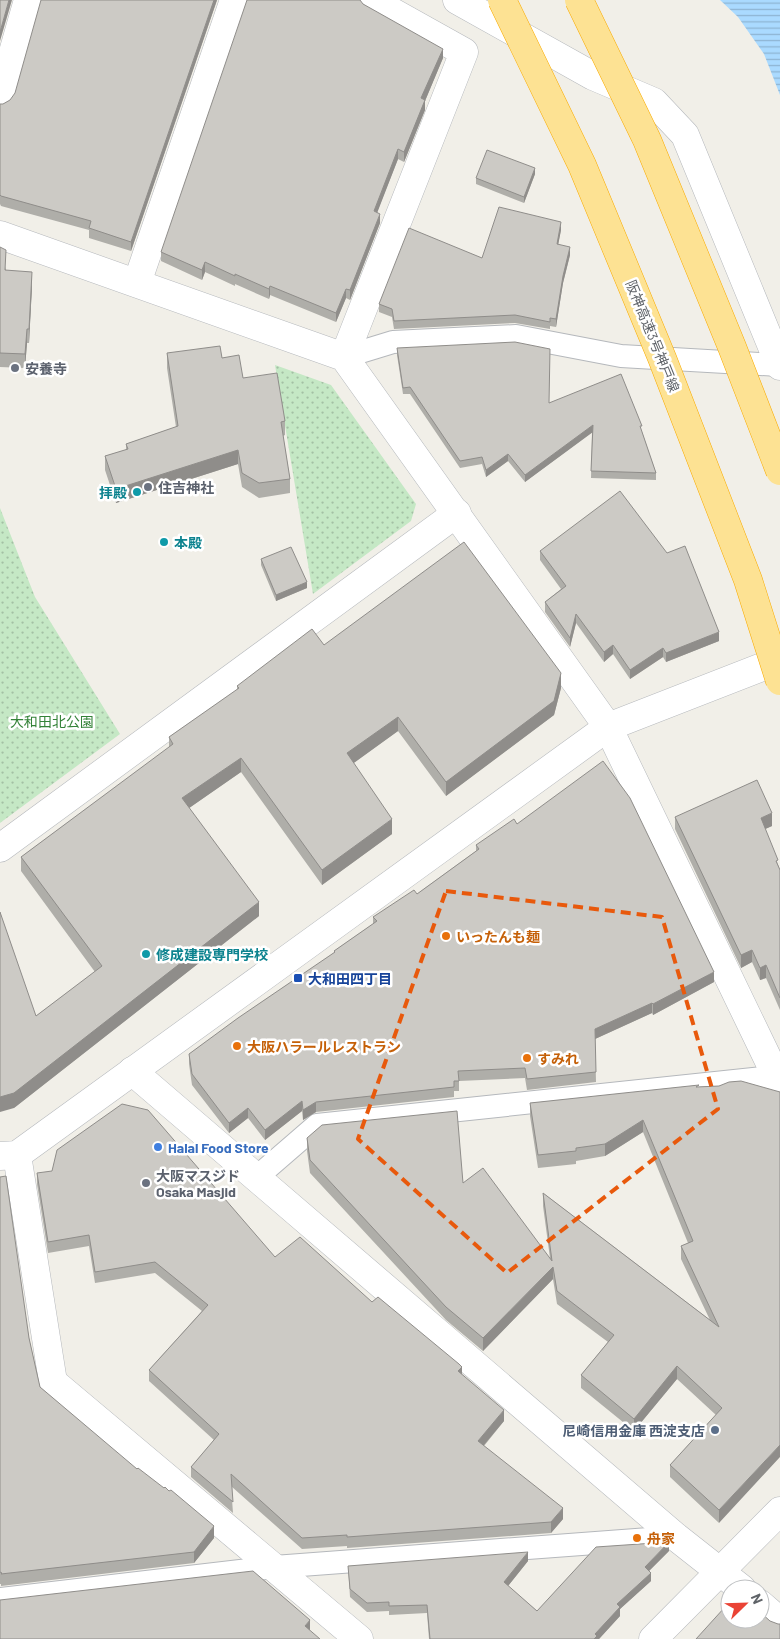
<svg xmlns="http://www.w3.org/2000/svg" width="780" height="1639" font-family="Barlow,'Noto Sans JP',sans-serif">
<defs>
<pattern id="green-dots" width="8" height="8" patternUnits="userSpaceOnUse" patternTransform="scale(1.25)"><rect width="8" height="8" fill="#c5e8c5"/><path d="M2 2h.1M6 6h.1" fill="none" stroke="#a3c0a4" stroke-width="1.8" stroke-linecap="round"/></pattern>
<pattern id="water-rules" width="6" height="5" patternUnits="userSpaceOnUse" patternTransform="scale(1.25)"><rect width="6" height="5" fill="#aadaff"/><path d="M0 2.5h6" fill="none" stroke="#8eb4d2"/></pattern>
</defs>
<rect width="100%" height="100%" fill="#f1efe8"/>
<!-- green -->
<path fill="url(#green-dots)" d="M 275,365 L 331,385 L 416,504 L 411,521 L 313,594 Z
M 0,508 L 35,597 L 120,734 L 0,823 Z"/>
<!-- water -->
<path fill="url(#water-rules)" d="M 720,0 L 780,0 L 780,95 L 764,54 L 738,17 Z"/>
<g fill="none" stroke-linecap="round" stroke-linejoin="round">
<defs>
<path id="service" d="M 344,357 L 393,342 L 516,336 L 621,356 L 779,365
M 257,1177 L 317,1125 L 780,1076
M 0,1599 L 274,1567 L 676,1537"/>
<path id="minor" d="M 0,98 L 28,0
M 137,283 L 234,0
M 344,357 L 464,52 L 371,0
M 608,727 L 780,1084
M 0,848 L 457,513
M 132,1071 L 676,1537 L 742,1589
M 17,1155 L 53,1382 L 359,1639
M 760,1604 L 780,1621"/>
<path id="tertiary" d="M 457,0 L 593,76 L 654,102 L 685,135 L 780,366
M 0,235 L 344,357 L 608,727
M 0,1156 L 17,1155 L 608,727 L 780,660
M 653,1639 L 780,1511"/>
</defs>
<!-- service casing -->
<use href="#service" stroke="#b5b8bc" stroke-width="24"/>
<!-- minor casing -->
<use href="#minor" stroke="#b5b8bc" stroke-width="29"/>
<!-- tertiary casing -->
<use href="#tertiary" stroke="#b5b8bc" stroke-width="29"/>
<!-- service -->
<use href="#service" stroke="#fff" stroke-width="22"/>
<!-- minor -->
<use href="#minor" stroke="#fff" stroke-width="28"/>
<!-- tertiary -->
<use href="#tertiary" stroke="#fff" stroke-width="28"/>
<defs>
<path id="motorway-bridge" d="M 502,0 L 582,165 L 662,358 L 748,580 L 780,681
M 579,0 L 647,140 L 732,347 L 780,471"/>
</defs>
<!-- motorway-bridge casing -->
<use href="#motorway-bridge" stroke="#f9ab00" stroke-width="29" stroke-linecap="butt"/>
<!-- motorway-bridge -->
<use href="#motorway-bridge" stroke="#fde293" stroke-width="28"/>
</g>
<!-- wall -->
<path fill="#afaea9" d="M 217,0 L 131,251 L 89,238 L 89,230 L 1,206 L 0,204 L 0,104 L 3,104 Z
M 363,4 L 443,58 L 425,101 L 425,110 L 404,162 L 398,159 L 377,212 L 380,223 L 350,300 L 346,298 L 336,322 L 270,295 L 269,299 L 235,284 L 235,286 L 205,272 L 202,280 L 161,261 L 161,252 Z
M 535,174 L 524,203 L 476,184 L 476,178 Z
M 561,230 L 558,244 L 570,255 L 563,283 L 556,327 L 550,326 L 550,329 L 515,323 L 394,329 L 392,317 L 379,312 L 379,304 L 482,258 Z
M 0,247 L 6,270 L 32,286 L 29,343 L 27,343 L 25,368 L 0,367 Z
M 397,348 L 549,403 L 642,432 L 656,473 L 656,480 L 591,478 L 592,432 L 525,482 L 508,461 L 486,477 L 482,464 L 460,468 L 410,394 L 403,394 L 397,355 Z
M 167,353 L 222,358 L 285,421 L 285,435 L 283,436 L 290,479 L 290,493 L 259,498 L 242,487 L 238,464 L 116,503 L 105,470 L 105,456 L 126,450 L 126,444 L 176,427 L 167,368 Z
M 540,551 L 719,641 L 666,662 L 663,657 L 630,679 L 613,654 L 604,662 L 576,623 L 570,647 L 545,612 L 545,602 L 561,589 L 540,560 Z
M 261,559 L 307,588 L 276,601 L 261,565 Z
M 324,645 L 561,688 L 554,715 L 446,796 L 398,731 L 353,763 L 392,834 L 322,885 L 241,772 L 189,808 L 259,916 L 14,1108 L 36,1016 L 95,972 L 21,871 L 21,857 L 169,748 L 169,737 L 237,690 L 237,686 Z
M 675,817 L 772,826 L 765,829 L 780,870 L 780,1010 L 766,978 L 760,980 L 752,962 L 741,968 L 675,829 Z
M 517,824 L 714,982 L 653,1015 L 652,1013 L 595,1039 L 596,1082 L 527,1090 L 525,1078 L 459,1081 L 459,1091 L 454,1091 L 454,1097 L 316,1112 L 303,1120 L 302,1111 L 265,1140 L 248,1118 L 229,1133 L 192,1085 L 189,1064 L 189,1054 L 334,953 L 334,951 L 373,924 L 373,917 L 417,894 L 476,851 L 476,845 Z
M 741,1081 L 719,1523 L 670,1477 L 670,1465 L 716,1415 L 677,1379 L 634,1431 L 581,1388 L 581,1375 L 608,1342 L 557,1304 L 553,1279 L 483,1351 L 446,1320 L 310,1173 L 307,1151 L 307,1138 L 463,1183 L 550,1258 L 543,1206 L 543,1193 L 710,1320 L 681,1259 L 681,1246 L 688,1243 L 643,1132 L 605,1156 L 576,1161 L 576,1164 L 538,1168 L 530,1116 L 530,1103 L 699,1087 L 719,1086 Z
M 37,1173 L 275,1257 L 372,1302 L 462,1375 L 504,1421 L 484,1446 L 563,1519 L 551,1533 L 347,1548 L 347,1546 L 302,1549 L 231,1486 L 233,1513 L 191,1477 L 191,1467 L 214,1440 L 149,1381 L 149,1370 L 202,1311 L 155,1273 L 95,1283 L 89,1246 L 48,1253 L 37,1184 Z
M 0,1177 L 29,1338 L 40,1387 L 214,1538 L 194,1563 L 1,1586 L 1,1584 L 0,1584 Z
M 669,1551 L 649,1571 L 651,1581 L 620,1609 L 620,1616 L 599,1639 L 429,1639 L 427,1613 L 389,1615 L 389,1611 L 367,1612 L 350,1597 L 348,1566 L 528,1561 L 508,1586 L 537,1611 Z"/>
<!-- shaded-wall -->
<path fill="#8f8d8a" d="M 9,0 L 12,0 L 0,41 L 0,32 Z
M 214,0 L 217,0 L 131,251 L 131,242 Z
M 443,49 L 443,58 L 425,101 L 425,110 L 404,162 L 404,152 L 421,98 Z
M 398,149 L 398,159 L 374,221 L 374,211 Z
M 535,168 L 535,174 L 524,203 L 524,197 Z
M 380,214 L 380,223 L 350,300 L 350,290 Z
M 561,222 L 561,230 L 557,251 L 557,244 Z
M 570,247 L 570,255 L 563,283 L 556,327 L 556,319 L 563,276 Z
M 205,262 L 205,272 L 202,280 L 202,270 Z
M 32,272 L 32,286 L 29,343 L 29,329 Z
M 270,286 L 270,295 L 269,299 L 269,289 Z
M 346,289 L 346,298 L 336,322 L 336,313 Z
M 27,329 L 27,343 L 25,368 L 25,354 Z
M 593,425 L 593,432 L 525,482 L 525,475 Z
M 238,450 L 238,464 L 116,503 L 116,489 Z
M 508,454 L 508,461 L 486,477 L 486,470 Z
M 307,582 L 307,588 L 276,601 L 276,595 Z
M 576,614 L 576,623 L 570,647 L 570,638 Z
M 719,632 L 719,641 L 666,662 L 666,653 Z
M 613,645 L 613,654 L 604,662 L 604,652 Z
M 663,648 L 663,657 L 630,679 L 630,670 Z
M 561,673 L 561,688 L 554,715 L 446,796 L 446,782 Z
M 398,717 L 398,731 L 347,768 L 347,753 Z
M 241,758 L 241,772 L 182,813 L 182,798 Z
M 772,813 L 772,826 L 761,831 L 761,818 Z
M 392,819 L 392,834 L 322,885 L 322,870 Z
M 259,902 L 259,916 L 14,1108 L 0,1112 L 0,1097 Z
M 752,950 L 752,962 L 741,968 L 741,955 Z
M 766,965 L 766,978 L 760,980 L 760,968 Z
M 714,972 L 714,982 L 653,1015 L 653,1004 Z
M 652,1003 L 652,1013 L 595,1039 L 595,1029 Z
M 302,1101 L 302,1111 L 265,1140 L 265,1130 Z
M 316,1102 L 316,1112 L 303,1120 L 303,1110 Z
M 248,1108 L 248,1118 L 229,1133 L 229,1123 Z
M 643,1120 L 643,1132 L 605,1156 L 605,1144 Z
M 553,1267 L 553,1279 L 483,1351 L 483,1338 Z
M 677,1366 L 677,1379 L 634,1431 L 634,1419 Z
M 462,1367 L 462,1378 L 458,1371 Z
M 504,1410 L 504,1421 L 478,1452 L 478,1441 Z
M 780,1445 L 780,1457 L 719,1523 L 719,1510 Z
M 563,1508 L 563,1519 L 551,1533 L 551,1522 Z
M 214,1526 L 214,1538 L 194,1563 L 194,1552 Z
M 669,1542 L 669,1551 L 645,1575 L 645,1567 Z
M 528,1552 L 528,1561 L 504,1591 L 504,1582 Z
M 651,1573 L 651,1581 L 620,1609 L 620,1616 L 599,1639 L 594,1639 L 595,1634 L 617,1604 Z
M 310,1620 L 310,1631 L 305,1626 Z"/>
<!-- building -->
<path fill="#cccac5" stroke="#8f8d8a" d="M 0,0 L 9,0 L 0,32 Z
M 41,0 L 214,0 L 131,242 L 89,228 L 91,221 L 1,196 L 0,195 L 0,104 L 3,104 L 10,100 L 15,93 Z
M 247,0 L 360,0 L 363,4 L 443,49 L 421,98 L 425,100 L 404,152 L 398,149 L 374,211 L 380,214 L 350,290 L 346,289 L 336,313 L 270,286 L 269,289 L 235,274 L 235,276 L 205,262 L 202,270 L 161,252 Z
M 487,150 L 535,168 L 524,197 L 476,178 Z
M 499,207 L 561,222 L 557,244 L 570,247 L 563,276 L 556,319 L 550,318 L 550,322 L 515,315 L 394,321 L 392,309 L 379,304 L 409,228 L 482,258 Z
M 0,247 L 6,250 L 5,270 L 32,272 L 29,329 L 27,329 L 25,354 L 0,353 Z
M 515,342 L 550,349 L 549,403 L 621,374 L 642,426 L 640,426 L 656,473 L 591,471 L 593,425 L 525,475 L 508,454 L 486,470 L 482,457 L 460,461 L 410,387 L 403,388 L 397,348 Z
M 220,346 L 222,358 L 239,355 L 243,378 L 277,373 L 285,421 L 281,422 L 290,479 L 259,483 L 242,473 L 238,450 L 116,489 L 105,456 L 128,449 L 126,444 L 178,426 L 167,353 Z
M 620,491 L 667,553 L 685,546 L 719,632 L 666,653 L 663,648 L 630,670 L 613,645 L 604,652 L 576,614 L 570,638 L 545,602 L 566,586 L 540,551 Z
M 464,542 L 561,673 L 554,701 L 446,782 L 398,717 L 347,753 L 392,819 L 322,870 L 241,758 L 182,798 L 259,902 L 14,1093 L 0,1097 L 0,912 L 36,1016 L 102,966 L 21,857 L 173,744 L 169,737 L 239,688 L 237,686 L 312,629 L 324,645 Z
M 291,547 L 307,582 L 276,595 L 261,559 Z
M 603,761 L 630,798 L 714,972 L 653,1004 L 652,1003 L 595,1029 L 596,1072 L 527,1079 L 525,1068 L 458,1071 L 459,1081 L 454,1081 L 454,1087 L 316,1102 L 303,1110 L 302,1101 L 265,1130 L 248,1108 L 229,1123 L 192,1074 L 189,1054 L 238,1018 L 335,952 L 334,951 L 377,921 L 373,917 L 414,890 L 417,894 L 479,849 L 476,845 L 514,819 L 517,824 Z
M 757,780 L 772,813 L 761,818 L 778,860 L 776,861 L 780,870 L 780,998 L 766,965 L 760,968 L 752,950 L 741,955 L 675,817 Z
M 741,1081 L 780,1092 L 780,1445 L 719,1510 L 670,1465 L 722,1408 L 677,1366 L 634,1419 L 581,1375 L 614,1335 L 557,1291 L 553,1267 L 483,1338 L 446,1307 L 310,1160 L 307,1138 L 322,1125 L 457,1111 L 463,1183 L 483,1168 L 552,1261 L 543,1193 L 719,1327 L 681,1246 L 693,1241 L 643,1120 L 605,1144 L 576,1148 L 576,1151 L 538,1155 L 530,1103 L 699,1085 L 696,1087 L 719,1086 L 729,1082 Z
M 122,1104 L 148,1110 L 275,1257 L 300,1237 L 372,1302 L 378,1297 L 459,1364 L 462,1367 L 458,1371 L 504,1410 L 478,1441 L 563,1508 L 551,1522 L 347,1537 L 347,1535 L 302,1538 L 231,1474 L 233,1502 L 191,1467 L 219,1434 L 149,1370 L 208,1305 L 155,1262 L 95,1272 L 89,1235 L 48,1242 L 37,1173 L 52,1171 L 57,1150 Z
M 6,1176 L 29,1338 L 40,1387 L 137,1469 L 138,1468 L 164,1488 L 165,1487 L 169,1491 L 171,1490 L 214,1526 L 194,1552 L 1,1574 L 2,1573 L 0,1572 L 0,1177 Z
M 669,1542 L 645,1567 L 651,1573 L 617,1604 L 620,1607 L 595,1634 L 597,1636 L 594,1639 L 430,1639 L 427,1605 L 389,1606 L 389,1602 L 367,1603 L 350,1589 L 348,1566 L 528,1552 L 504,1582 L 537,1611 L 596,1547 Z
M 253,1571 L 310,1620 L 305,1626 L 320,1639 L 0,1639 L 0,1600 Z
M 725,1607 L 730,1607 L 730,1619 L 760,1619 L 760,1612 L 770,1621 L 778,1624 L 780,1624 L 780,1639 L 696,1639 Z"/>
<!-- marked area -->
<path fill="none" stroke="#e8590c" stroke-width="4" stroke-dasharray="10 6" stroke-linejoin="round" d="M 446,891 L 662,917 L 718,1109 L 507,1273 L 358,1139 Z"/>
<!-- markers -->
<g fill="#6b7280" stroke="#fff" stroke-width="2">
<circle cx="15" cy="368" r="5"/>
<circle cx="148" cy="487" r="5"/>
<circle cx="146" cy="1183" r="5"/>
</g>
<g fill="#0f9aa8" stroke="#fff" stroke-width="2">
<circle cx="137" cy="492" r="5"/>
<circle cx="164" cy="542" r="5"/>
<circle cx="146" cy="954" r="5"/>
</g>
<g fill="#e8710a" stroke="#fff" stroke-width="2">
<circle cx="446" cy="936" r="5"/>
<circle cx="237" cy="1046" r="5"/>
<circle cx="527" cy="1058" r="5"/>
<circle cx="637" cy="1538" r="5"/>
</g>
<rect fill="#1a4fb4" stroke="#fff" stroke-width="2" x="293" y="973" width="10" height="10" rx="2.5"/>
<circle fill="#3f7fe0" stroke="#fff" stroke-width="2" cx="158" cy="1147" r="5"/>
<circle fill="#5c6f8a" stroke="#fff" stroke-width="2" cx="715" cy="1430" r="5"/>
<g text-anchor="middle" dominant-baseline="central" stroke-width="5" stroke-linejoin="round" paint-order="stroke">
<!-- street labels -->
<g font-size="14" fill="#5f6368" stroke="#fff">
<text transform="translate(653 336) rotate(68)">阪神高速3号神戸線</text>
</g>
<!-- worship labels -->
<g font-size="14" font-weight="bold" fill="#5b616d" stroke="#fff" text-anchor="start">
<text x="25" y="368">安養寺</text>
<text x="158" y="487">住吉神社</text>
<text x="156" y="1175">大阪マスジド<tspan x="156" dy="16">Osaka Masjid</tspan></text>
</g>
<!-- culture labels -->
<g font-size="14" font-weight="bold" fill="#0d838f" stroke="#fff" text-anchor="start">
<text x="127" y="492" text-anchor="end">拝殿</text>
<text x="174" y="542">本殿</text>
<text x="156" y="954">修成建設専門学校</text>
</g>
<!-- park labels -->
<g font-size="14" fill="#348238" stroke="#fff">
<text x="52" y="721">大和田北公園</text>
</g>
<!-- food labels -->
<g font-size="14" font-weight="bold" fill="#c56008" stroke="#fff" text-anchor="start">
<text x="456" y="936">いったんも麺</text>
<text x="247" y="1046">大阪ハラールレストラン</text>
<text x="537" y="1058">すみれ</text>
<text x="647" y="1538">舟家</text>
</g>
<!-- transit labels -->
<g font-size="14" font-weight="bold" fill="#164399" stroke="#fff" text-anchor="start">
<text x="308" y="978">大和田四丁目</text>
</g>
<!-- shop labels -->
<g font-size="14" font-weight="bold" fill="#366cbe" stroke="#fff" text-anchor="start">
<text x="168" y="1147">Halal Food Store</text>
</g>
<!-- service labels -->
<g font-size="14" font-weight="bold" fill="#4e5e75" stroke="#fff" text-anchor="end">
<text x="705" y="1430">尼崎信用金庫 西淀支店</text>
</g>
</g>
<!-- north arrow -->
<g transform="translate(745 1604) rotate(67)"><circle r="24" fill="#ffffff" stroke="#bfc1c3"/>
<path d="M0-4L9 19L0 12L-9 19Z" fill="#ea4335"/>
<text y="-8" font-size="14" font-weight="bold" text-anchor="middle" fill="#5f6368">N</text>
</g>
</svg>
